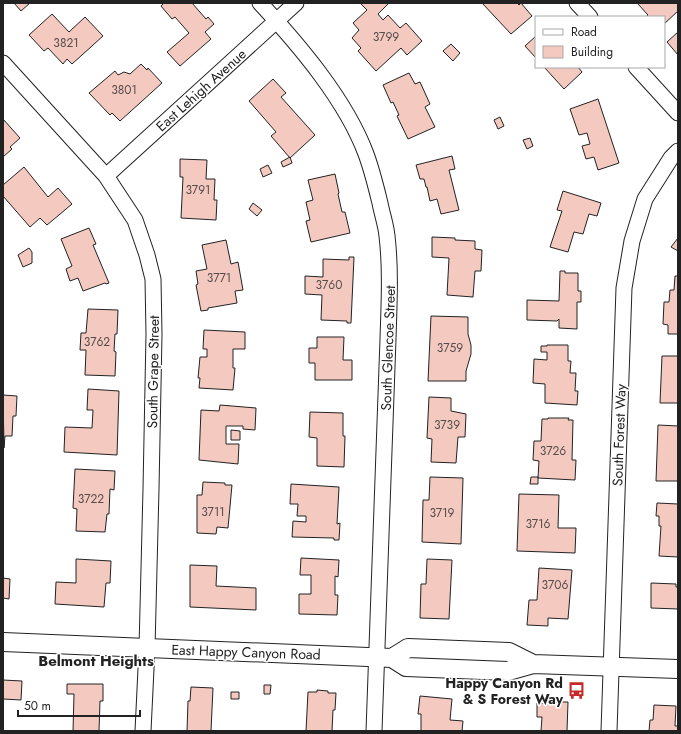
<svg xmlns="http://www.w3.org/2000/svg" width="681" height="734" font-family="Jost,sans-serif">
<rect width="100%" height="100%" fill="#fff"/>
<!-- building -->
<path fill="#f3c9c0" stroke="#222" d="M 14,3 L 30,3 L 21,11 Z
M 164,3 L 192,3 L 206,19 L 208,17 L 214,24 L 205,32 L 211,39 L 180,66 L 167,52 L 189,33 L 175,17 L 172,19 L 161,6 Z
M 360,3 L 389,3 L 378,14 L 383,20 L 388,15 L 400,28 L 406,23 L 422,41 L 407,55 L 401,48 L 376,71 L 358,51 L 361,48 L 352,38 L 359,30 L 353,23 L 367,10 Z
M 482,3 L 517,3 L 519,5 L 521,3 L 532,16 L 511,34 Z
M 637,3 L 678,3 L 678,11 L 664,24 L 664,17 L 646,17 L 648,15 Z
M 52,14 L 69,32 L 85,17 L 103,36 L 72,64 L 67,59 L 63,64 L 48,48 L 44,51 L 29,35 Z
M 678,32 L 678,55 L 667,42 Z
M 536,36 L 536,58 L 525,46 Z
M 451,44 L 460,53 L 453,61 L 443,51 Z
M 141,64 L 147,70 L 148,68 L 162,83 L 120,121 L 112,113 L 110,115 L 89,93 L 115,71 L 118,75 L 124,72 L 130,74 Z
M 544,67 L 578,67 L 582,72 L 564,89 Z
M 409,73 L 415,84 L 420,82 L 430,104 L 425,107 L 435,127 L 408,139 L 397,116 L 399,115 L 393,102 L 391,103 L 383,85 Z
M 273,79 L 286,93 L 281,97 L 315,135 L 290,158 L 271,136 L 276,132 L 249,101 Z
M 598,99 L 619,163 L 598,170 L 594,157 L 586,159 L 582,146 L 590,144 L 587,133 L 579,135 L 570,109 Z
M 500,117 L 504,126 L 498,129 L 494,120 Z
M 3,119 L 20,138 L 10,147 L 12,149 L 3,157 Z
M 530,138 L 533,146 L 527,149 L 523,140 Z
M 452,156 L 455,169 L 449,170 L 459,210 L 441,214 L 437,199 L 430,201 L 427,187 L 426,187 L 424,179 L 420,179 L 416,165 Z
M 290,157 L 292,163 L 283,167 L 281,162 Z
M 180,159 L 207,160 L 206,179 L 215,179 L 214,200 L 217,200 L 216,220 L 181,218 L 183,177 L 180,177 Z
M 268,165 L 272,173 L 263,177 L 260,169 Z
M 24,167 L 48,197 L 58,188 L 72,204 L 47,225 L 40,218 L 30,227 L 3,196 L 3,185 Z
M 335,174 L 339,193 L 338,194 L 342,212 L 345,212 L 350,233 L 311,242 L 306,221 L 310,220 L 306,202 L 313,200 L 308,180 Z
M 563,191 L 601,203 L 597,216 L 589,214 L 583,234 L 574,232 L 568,252 L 550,247 L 562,211 L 557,210 Z
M 253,203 L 262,210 L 257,216 L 249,209 Z
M 89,228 L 96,244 L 93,245 L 109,283 L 106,284 L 105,283 L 83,291 L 78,278 L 70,281 L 66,269 L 72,266 L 61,239 Z
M 432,237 L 455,238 L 455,240 L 475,241 L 475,249 L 482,250 L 481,271 L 475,271 L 473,297 L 447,295 L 449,258 L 432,257 Z
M 678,238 L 678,251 L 671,247 Z
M 226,240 L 231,264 L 238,262 L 243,290 L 235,291 L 237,303 L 208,308 L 208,310 L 201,311 L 196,285 L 198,284 L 196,271 L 207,269 L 202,245 Z
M 29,248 L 32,252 L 32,263 L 23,267 L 18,255 Z
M 349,257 L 354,257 L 351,323 L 347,323 L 347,321 L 321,320 L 322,295 L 305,294 L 305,276 L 323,277 L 323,259 L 349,260 Z
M 560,271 L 565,271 L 565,273 L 578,273 L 578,291 L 581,291 L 581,302 L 577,302 L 577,329 L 559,328 L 559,319 L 557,321 L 527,320 L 527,300 L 559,301 Z
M 675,276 L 678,276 L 678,334 L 668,334 L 668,325 L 663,324 L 664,302 L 669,302 L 670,290 L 674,290 Z
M 88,309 L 118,310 L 117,334 L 115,334 L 114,351 L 116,352 L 115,376 L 85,375 L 86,350 L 80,350 L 81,333 L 86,333 Z
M 431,316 L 468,317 L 468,334 L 471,345 L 471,354 L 466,371 L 466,381 L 428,381 Z
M 204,330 L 245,332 L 245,349 L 233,349 L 233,368 L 235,368 L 233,390 L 199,388 L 200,378 L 198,378 L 200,357 L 207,357 L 207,349 L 203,349 Z
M 317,337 L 344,337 L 343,360 L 352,360 L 352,380 L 315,380 L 315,363 L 309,363 L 309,348 L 317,348 Z
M 547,345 L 568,345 L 568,361 L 571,361 L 570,373 L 576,373 L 575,391 L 578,391 L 577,405 L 545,403 L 545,384 L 533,383 L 534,359 L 547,360 L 547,352 L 541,352 L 541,346 L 547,346 Z
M 662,356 L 678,356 L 678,403 L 660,403 Z
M 88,389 L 119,391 L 117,455 L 64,452 L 65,427 L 92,428 L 93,410 L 87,410 Z
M 3,395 L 17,396 L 16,416 L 13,416 L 12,436 L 5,436 L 4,448 Z
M 429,397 L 451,398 L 451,411 L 466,414 L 465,437 L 458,437 L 456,463 L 431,462 L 432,439 L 427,438 Z
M 220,405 L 256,408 L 255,430 L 243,429 L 243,426 L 226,426 L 226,444 L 239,444 L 238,464 L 199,460 L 201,410 L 219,411 Z
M 310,412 L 343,413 L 343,436 L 345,436 L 344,467 L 317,466 L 317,438 L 309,437 Z
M 548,418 L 569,418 L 568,420 L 573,420 L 572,460 L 576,460 L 575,480 L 538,478 L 539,461 L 533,460 L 534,441 L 541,441 L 542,419 L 548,419 Z
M 658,425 L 678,426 L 678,481 L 656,481 Z
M 231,430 L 240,431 L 240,440 L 231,440 Z
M 75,469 L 115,471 L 114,490 L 110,489 L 109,514 L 107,514 L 105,532 L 76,531 L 77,509 L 73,508 Z
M 430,477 L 463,478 L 461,544 L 422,542 L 423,500 L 429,500 Z
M 531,477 L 538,477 L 538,484 L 530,484 Z
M 203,482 L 225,483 L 225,485 L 232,485 L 228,528 L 217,527 L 216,534 L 197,533 L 197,495 L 202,495 Z
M 291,484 L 339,487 L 337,524 L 340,523 L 339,540 L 334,540 L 334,538 L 292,537 L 293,521 L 306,522 L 306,516 L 297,516 L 298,504 L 290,504 Z
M 519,494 L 559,495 L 558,528 L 576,528 L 575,553 L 517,551 Z
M 657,503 L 678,504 L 678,557 L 659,556 L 661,526 L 659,526 L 659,516 L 656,516 Z
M 301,558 L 339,560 L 338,577 L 335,576 L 335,595 L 338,595 L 337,615 L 299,614 L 299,594 L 311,594 L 311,575 L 300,575 Z
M 76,559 L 111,561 L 110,583 L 106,583 L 104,607 L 55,604 L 56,582 L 76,583 Z
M 427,559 L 452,560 L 449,619 L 420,618 L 421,584 L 426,584 Z
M 190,565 L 217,566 L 216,586 L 256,588 L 256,610 L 190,607 Z
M 539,568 L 572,570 L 568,619 L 548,618 L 548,626 L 527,625 L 529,600 L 537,600 Z
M 3,578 L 10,579 L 9,599 L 3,598 Z
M 651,583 L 676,584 L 676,587 L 678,587 L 678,609 L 651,608 Z
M 3,680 L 22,681 L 21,700 L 3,699 Z
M 67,684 L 103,684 L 103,701 L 100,701 L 99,731 L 73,731 L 74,694 L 67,694 Z
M 264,685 L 271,685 L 270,694 L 264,694 Z
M 191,687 L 213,688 L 211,731 L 187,731 L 188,701 L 190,701 Z
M 317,690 L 328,691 L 328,693 L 336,693 L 335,710 L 333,710 L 332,731 L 306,731 L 308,692 L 317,692 Z
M 231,692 L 239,692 L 239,699 L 231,699 Z
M 420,696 L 452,699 L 450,720 L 463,721 L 462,731 L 421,731 L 421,714 L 418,714 Z
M 546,702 L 568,702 L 567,731 L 541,731 L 542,717 L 537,717 L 537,703 L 546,703 Z
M 654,705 L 676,706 L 675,726 L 678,726 L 678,731 L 649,731 L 650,720 L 653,720 Z"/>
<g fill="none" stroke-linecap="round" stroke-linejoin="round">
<defs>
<path id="minor" d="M 260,3 C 299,45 346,100 366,154 C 372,170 376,187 380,203 C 382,214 386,225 387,236 C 391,270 389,305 388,339 L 374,731
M 577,3 L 590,17
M 3,63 L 106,176 L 135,220 L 147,255 L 153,279 L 154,334 L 151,489 L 147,648 L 143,731
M 636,67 L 678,113
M 106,176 L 296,3
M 609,731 L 624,288 L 632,241 L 645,199 L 671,158 L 678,151"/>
<path id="tertiary" d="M 3,642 L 392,658 L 406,667 L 508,671 L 533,664 L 678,669
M 392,658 L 408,648 L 509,652 L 533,664"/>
</defs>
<!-- minor casing -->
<use href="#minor" stroke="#222" stroke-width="17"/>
<!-- tertiary casing -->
<use href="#tertiary" stroke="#222" stroke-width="20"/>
<!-- minor -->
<use href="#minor" stroke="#fff" stroke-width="15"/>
<!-- tertiary -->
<use href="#tertiary" stroke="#fff" stroke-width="18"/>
</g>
<!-- icons -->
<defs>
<symbol id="bus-bare" viewBox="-9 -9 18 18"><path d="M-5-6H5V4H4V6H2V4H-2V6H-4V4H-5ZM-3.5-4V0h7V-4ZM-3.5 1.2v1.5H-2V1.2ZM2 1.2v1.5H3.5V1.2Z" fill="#c62828" stroke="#fff" stroke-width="2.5" paint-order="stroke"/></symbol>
</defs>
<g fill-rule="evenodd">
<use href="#bus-bare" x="564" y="678" width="25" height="25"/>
</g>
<g text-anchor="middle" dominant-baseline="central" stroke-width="3" stroke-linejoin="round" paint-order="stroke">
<!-- number labels -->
<g font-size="12" fill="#564c4a">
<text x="386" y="37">3799</text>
<text x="66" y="43">3821</text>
<text x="124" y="90">3801</text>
<text x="198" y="190">3791</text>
<text x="219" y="278">3771</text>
<text x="329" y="285">3760</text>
<text x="97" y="342">3762</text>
<text x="450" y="348">3759</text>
<text x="447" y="425">3739</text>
<text x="553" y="451">3726</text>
<text x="91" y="499">3722</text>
<text x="213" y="512">3711</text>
<text x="442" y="513">3719</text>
<text x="538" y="524">3716</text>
<text x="555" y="585">3706</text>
</g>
<!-- street labels -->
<g font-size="14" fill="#222" stroke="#fff">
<text transform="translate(201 90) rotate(-42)">East Lehigh Avenue</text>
<text transform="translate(388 348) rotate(-88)">South Glencoe Street</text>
<text transform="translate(153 372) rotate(-89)">South Grape Street</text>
<text transform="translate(619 435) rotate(-88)">South Forest Way</text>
<text transform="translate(246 652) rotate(2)">East Happy Canyon Road</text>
</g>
<!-- poi labels -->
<g font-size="14" font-weight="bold" fill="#222" stroke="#fff" text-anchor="end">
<text x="563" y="683">Happy Canyon Rd<tspan x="563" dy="16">&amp; S Forest Way</tspan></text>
</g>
<!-- neighbourhood labels -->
<g font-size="15" font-weight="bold" fill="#222" stroke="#fff">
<text x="96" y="661">Belmont Heights</text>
</g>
</g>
<!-- border -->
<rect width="681" height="734" fill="none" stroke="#222222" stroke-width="8"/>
<!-- legend -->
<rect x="535" y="16" width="130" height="52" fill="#ffffff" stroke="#a7a7a7"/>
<rect x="543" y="29" width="20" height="6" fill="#ffffff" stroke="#a7a7a7"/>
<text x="571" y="36" font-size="12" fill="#222222">Road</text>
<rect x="543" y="46" width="20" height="12" fill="#f3c9c0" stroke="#a7a7a7"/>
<text x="571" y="56" font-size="12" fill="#222222">Building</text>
<!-- scale -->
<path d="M18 710v6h122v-6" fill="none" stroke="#222222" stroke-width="2"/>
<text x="24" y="710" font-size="12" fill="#222222" stroke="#ffffff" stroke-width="3" paint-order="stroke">50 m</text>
</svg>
